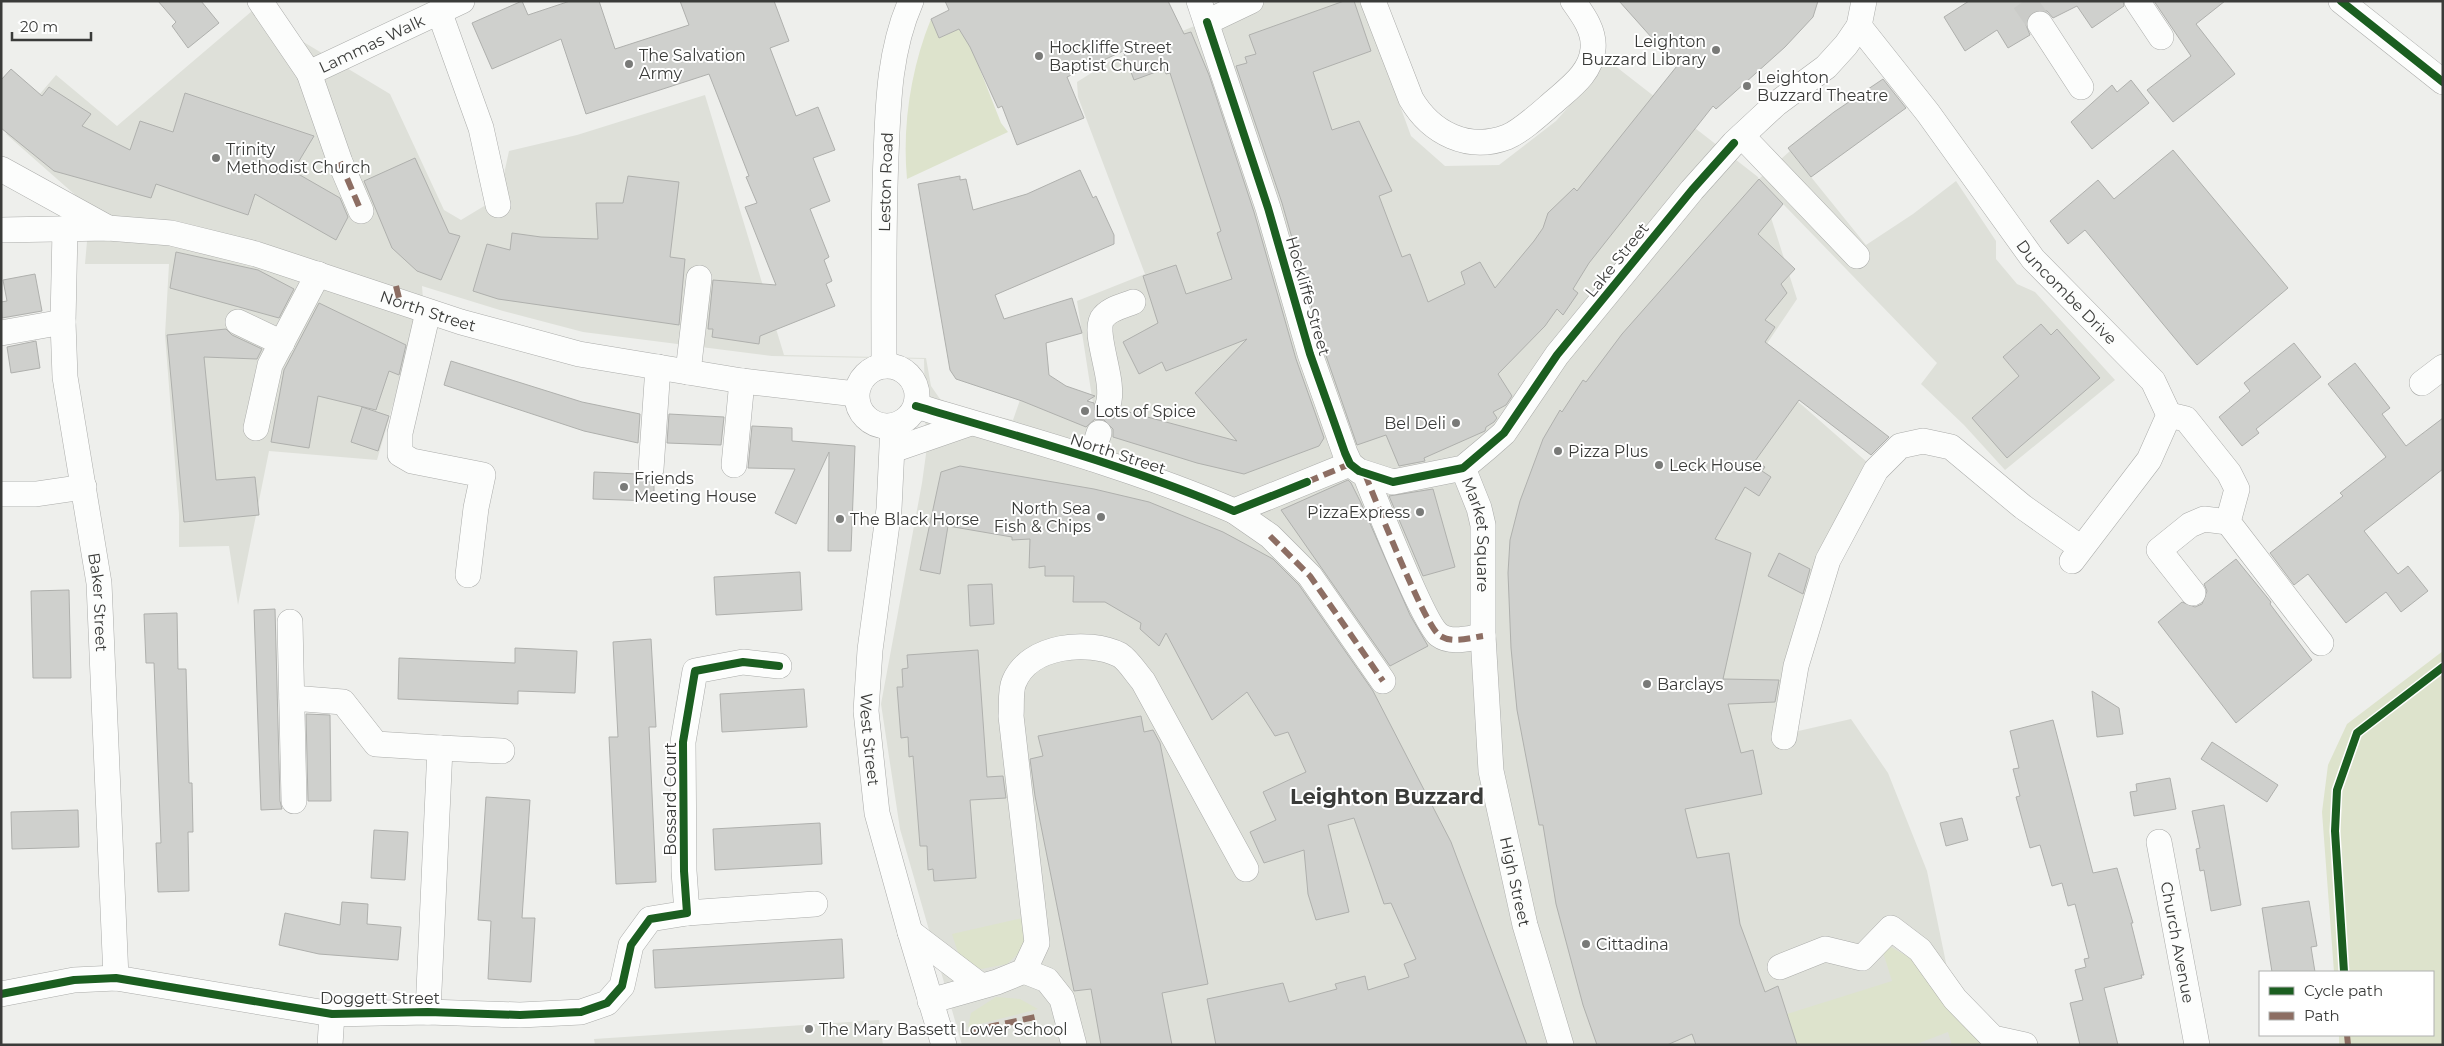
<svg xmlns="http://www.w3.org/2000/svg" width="2444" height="1046" font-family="Montserrat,sans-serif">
<rect width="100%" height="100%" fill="#eeefec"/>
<!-- built -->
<path fill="#dee0d9" d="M 1269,1 L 1362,1 L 1411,136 L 1445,166 L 1499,165 L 1556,121 L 1598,73 L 1601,55 L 1758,177 L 1797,299 L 1754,363 L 1876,470 L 1828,560 L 1794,732 L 1851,719 L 1888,773 L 1927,871 L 1963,1045 L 962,1045 L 900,829 L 881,704 L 922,483 L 926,454 L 924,359 L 772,356 L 583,332 L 503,311 L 422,286 L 424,313 L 394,401 L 377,460 L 269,451 L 238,605 L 229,546 L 179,547 L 179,514 L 165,335 L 169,264 L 85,264 L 90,208 L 6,134 L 56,75 L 117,126 L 252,11 L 390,94 L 444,210 L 461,220 L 499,197 L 509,151 L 577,135 L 705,95 L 784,355 L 926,358 L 931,386 L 940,399 L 967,410 L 1013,420 L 1025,386 L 1094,410 L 1077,301 L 1145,274 L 1078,97 L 1077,82 L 1112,60 L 1214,18 Z
M 1790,151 L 1866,245 L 1913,214 L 1956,181 L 1996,241 L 1996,259 L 2017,284 L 2035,292 L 2115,380 L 2005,470 L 1964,425 L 1921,384 L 1937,363 L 1759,179 Z
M 879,1020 L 883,1045 L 595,1045 L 594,1039 Z"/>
<!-- green -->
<path fill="#dde3cc" d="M 1034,1 L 977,62 L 1001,123 L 1008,132 L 907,179 C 902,126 911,68 931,19 L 939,38 L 959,29 L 963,35 Z
M 2443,651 L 2443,1045 L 2339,1045 L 2339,1035 L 2433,1035 L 2433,972 L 2334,972 L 2322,812 L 2328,765 L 2347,724 Z
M 1027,917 L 1028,936 L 1022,950 L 1007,964 L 981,969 L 960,959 L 952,934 Z
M 1889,946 L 1919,963 L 1989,1045 L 1952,1045 L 1948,1032 L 1914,1045 L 1797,1045 L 1787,1014 L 1892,981 L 1882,949 Z
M 996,997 L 1020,999 L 1038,1009 L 968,1027 L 971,1013 Z"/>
<!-- building -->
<path fill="#cfd0cd" stroke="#afb0ad" d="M 158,1 L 201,1 L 219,23 L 188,48 L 172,26 L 176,22 Z
M 522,1 L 528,15 L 570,1 L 599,1 L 615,49 L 689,25 L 680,1 L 774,1 L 789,41 L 770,48 L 796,116 L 818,107 L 835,150 L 813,158 L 830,201 L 810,209 L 829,257 L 824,260 L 832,281 L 826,284 L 835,306 L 760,336 L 759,344 L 712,337 L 713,329 L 708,329 L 713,280 L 776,285 L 745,207 L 757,203 L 746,177 L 749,176 L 709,74 L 586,114 L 561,39 L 492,69 L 472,23 Z
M 945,1 L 1168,1 L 1184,34 L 1191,32 L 1209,75 L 1254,212 L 1296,359 L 1324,438 L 1319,446 L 1244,474 L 1197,463 L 1113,437 L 1113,429 L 1104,420 L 1095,419 L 1086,427 L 1022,401 L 956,379 L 950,370 L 918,184 L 960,176 L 960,180 L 966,179 L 973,210 L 1027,194 L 1080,170 L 1093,198 L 1096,196 L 1114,235 L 1114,244 L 995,295 L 1004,319 L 1072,298 L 1082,333 L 1046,343 L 1049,375 L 1066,386 L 1095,396 L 1087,401 L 1094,403 L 1095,410 L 1099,416 L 1113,419 L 1121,410 L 1237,441 L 1195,393 L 1247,339 L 1166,371 L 1162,362 L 1139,374 L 1123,342 L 1158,323 L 1143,276 L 1176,265 L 1186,294 L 1232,279 L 1217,233 L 1221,231 L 1170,73 L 1166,74 L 1164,69 L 1134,80 L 1123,51 L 1067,77 L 1084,118 L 1017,145 L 1002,106 L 998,108 L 970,47 L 959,29 L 939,38 L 931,19 L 949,10 Z
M 1344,1 L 1354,1 L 1371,51 L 1313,72 L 1332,130 L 1359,121 L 1392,191 L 1379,196 L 1402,257 L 1410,254 L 1428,302 L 1465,284 L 1461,272 L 1480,262 L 1495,288 L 1534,241 L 1543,228 L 1548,213 L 1574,188 L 1577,191 L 1677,66 L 1619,1 L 1818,1 L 1813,17 L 1785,47 L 1716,109 L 1713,106 L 1589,263 L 1573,289 L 1578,293 L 1563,315 L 1557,309 L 1545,326 L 1498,374 L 1512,396 L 1506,405 L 1493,412 L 1497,418 L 1494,422 L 1486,427 L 1485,431 L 1424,458 L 1425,461 L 1399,466 L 1386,435 L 1357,445 L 1324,350 L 1282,203 L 1236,66 L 1247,63 L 1245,57 L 1256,54 L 1249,35 Z
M 1969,1 L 2123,1 L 2124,6 L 2092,28 L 2077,6 L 2053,18 L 2047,11 L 2039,10 L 2032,12 L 2027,18 L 2026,25 L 2030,35 L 2008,48 L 1997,30 L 1965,51 L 1944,17 Z
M 2154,1 L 2225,1 L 2196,24 L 2235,74 L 2173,122 L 2147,90 L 2191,56 Z
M 11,69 L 42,96 L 49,87 L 91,114 L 82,126 L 130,150 L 140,121 L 173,132 L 185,93 L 314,136 L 293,171 L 340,198 L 348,217 L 336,240 L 255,194 L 248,215 L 156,184 L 151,198 L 54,171 L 1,128 L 1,80 Z
M 1883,79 L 1906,108 L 1811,177 L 1788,148 L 1834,112 Z
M 2131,80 L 2149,103 L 2092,149 L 2071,122 L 2112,85 L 2117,92 Z
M 2173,150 L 2288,288 L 2197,365 L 2085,230 L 2068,244 L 2050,221 L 2098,180 L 2114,199 Z
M 415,158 L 449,233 L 460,236 L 441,280 L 417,271 L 392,248 L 364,181 Z
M 628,176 L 679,182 L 670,257 L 685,259 L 679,325 L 498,299 L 473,291 L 487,244 L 510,250 L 512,233 L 541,237 L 598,239 L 596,203 L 623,203 Z
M 1759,179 L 1783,204 L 1758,234 L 1795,269 L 1781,284 L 1787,293 L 1765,320 L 1775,327 L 1765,342 L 1889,437 L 1871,455 L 1799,400 L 1755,461 L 1765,467 L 1762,471 L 1771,477 L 1759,496 L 1745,487 L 1715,539 L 1751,553 L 1723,679 L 1779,680 L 1775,702 L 1728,704 L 1741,753 L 1753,750 L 1762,794 L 1685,809 L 1697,858 L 1729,853 L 1740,924 L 1765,992 L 1778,986 L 1797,1045 L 1696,1045 L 1692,1034 L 1667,1045 L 1597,1045 L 1583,1005 L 1556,904 L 1543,825 L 1539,825 L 1517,710 L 1511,648 L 1508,573 L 1510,540 L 1520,501 L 1543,439 L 1560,410 L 1562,412 L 1583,380 L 1586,382 L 1622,334 Z
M 176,252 L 258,270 L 294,289 L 279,318 L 170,288 Z
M 35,274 L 42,311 L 2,318 L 1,302 L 7,301 L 3,280 Z
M 319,303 L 406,345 L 399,375 L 389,371 L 376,410 L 318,396 L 309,448 L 271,442 L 284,370 Z
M 2041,324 L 2051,335 L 2057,329 L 2100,378 L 2007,458 L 1972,418 L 2019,376 L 2003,357 Z
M 226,329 L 232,335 L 262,349 L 257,359 L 204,357 L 216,480 L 255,477 L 259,515 L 184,522 L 167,335 Z
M 36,341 L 40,368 L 11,373 L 7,347 Z
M 2294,343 L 2321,377 L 2256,429 L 2259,433 L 2242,446 L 2219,417 L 2250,391 L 2244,383 Z
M 451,361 L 582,402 L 640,414 L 638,443 L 584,431 L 444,385 Z
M 2355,363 L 2390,408 L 2382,414 L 2406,446 L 2443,418 L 2443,469 L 2364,531 L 2398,574 L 2408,566 L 2428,591 L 2401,612 L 2386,592 L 2346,623 L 2308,574 L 2294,585 L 2270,553 L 2343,496 L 2340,493 L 2386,457 L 2328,384 Z
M 362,407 L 389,416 L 378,451 L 351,442 Z
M 669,414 L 724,417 L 721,445 L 667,443 Z
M 752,426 L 792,428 L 792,441 L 855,446 L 851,551 L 828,551 L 829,452 L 796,524 L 775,513 L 795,469 L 748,468 Z
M 960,466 L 1094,489 L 1149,502 L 1223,532 L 1273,559 L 1299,585 L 1373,691 L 1451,842 L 1527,1045 L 1216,1045 L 1207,999 L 1283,983 L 1289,1002 L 1337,989 L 1335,984 L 1365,976 L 1368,990 L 1409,977 L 1404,964 L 1416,959 L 1391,903 L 1384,904 L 1354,818 L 1328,825 L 1349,912 L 1316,920 L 1308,894 L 1304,850 L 1264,863 L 1250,832 L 1276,820 L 1263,792 L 1306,772 L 1288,732 L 1275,736 L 1247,692 L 1212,720 L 1166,633 L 1159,646 L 1140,629 L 1141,623 L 1105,602 L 1073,602 L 1074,576 L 1045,576 L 1045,566 L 1029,568 L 1030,539 L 1012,540 L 1012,537 L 948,526 L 940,574 L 920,570 L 941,472 Z
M 594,472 L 638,474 L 643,481 L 654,483 L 654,501 L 593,499 Z
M 1348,480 L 1351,483 L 1361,503 L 1410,615 L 1428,646 L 1390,666 L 1281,510 Z
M 1433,489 L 1455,567 L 1423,576 L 1389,496 Z
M 1779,553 L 1810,569 L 1803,594 L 1768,576 Z
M 2236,559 L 2271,602 L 2270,604 L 2312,660 L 2236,723 L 2158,622 L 2182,602 L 2195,607 L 2202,604 L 2207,591 L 2204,584 Z
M 800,572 L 802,610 L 716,615 L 714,577 Z
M 992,584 L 994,624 L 970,626 L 968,585 Z
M 69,590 L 71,678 L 33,678 L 31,591 Z
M 275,609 L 280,801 L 282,809 L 261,810 L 254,610 Z
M 177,613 L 178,669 L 186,669 L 189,783 L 192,783 L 193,832 L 188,832 L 189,891 L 158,892 L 156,843 L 161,843 L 154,663 L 146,663 L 144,614 Z
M 651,639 L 656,727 L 649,727 L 656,882 L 616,884 L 609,737 L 618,737 L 613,642 Z
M 515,648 L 577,651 L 575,693 L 518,691 L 518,704 L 398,699 L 399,658 L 515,663 Z
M 978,650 L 987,777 L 1003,776 L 1006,798 L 970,800 L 976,878 L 934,881 L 933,869 L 928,870 L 927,846 L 920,846 L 913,756 L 909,757 L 908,737 L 901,738 L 897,687 L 903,687 L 902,669 L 908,668 L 907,655 Z
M 804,689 L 807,727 L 722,732 L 720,694 Z
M 2092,691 L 2119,708 L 2123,734 L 2097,737 Z
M 306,714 L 330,715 L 331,801 L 308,801 Z
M 1141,716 L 1144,732 L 1153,730 L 1160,743 L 1208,984 L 1162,993 L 1172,1045 L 1101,1045 L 1091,989 L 1074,991 L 1035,796 L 1030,759 L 1043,756 L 1038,736 Z
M 2053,720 L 2093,873 L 2117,868 L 2133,923 L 2131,923 L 2144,975 L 2141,975 L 2142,978 L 2104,988 L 2118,1045 L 2080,1045 L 2070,1003 L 2083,1000 L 2075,970 L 2086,967 L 2084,959 L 2089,958 L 2075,904 L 2068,906 L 2062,883 L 2052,886 L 2040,845 L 2030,848 L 2016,797 L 2020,796 L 2013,769 L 2019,768 L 2010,731 Z
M 2212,742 L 2278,785 L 2267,802 L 2201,759 Z
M 2170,778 L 2176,809 L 2134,816 L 2130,792 L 2137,791 L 2136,784 Z
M 486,797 L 530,800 L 522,918 L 535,918 L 531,982 L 488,979 L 491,921 L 478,920 Z
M 2224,805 L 2241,905 L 2211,911 L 2204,870 L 2200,871 L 2196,849 L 2200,848 L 2192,811 Z
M 78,810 L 79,847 L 12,849 L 11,812 Z
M 1962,818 L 1968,840 L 1946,846 L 1940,823 Z
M 820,823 L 822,864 L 715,870 L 713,829 Z
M 374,830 L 408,832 L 405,880 L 371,878 Z
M 2309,901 L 2317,946 L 2311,947 L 2315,972 L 2272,972 L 2262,908 Z
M 342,902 L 368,904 L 367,924 L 401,927 L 398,960 L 319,954 L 279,945 L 285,913 L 340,925 Z
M 842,939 L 844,978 L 655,988 L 653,950 Z"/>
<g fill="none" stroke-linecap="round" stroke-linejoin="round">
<!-- minor-tunnel -->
<path stroke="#cacbc8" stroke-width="25" stroke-dasharray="25 12" stroke-linecap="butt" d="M 2024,1 L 2040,24"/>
<defs>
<g id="minor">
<path d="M 260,1 L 309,73 L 340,162 L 361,211"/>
<path d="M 1199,1 L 1268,208 L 1310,354 L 1345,453 L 1350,464 L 1359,471 L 1393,482 L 1463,468 L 1487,448 L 1504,433 L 1557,355 L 1692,190 L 1734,143 L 1776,104 L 1826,67 L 1846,45 L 1859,26 L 1864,1"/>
<path d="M 1373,1 L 1411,99 C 1431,133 1468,152 1507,137 C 1522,131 1543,111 1556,100 C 1572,86 1591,72 1593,49 C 1595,31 1583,15 1573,1"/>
<path d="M 2137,1 L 2161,37"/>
<path d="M 2341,1 L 2443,82"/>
<path d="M 439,11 L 481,128 L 498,205"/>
<path d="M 1207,22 L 1251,1"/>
<path d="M 2040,24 L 2081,87"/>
<path id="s1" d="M 1859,26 L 1928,113 L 2033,259 L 2153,381 L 2169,415 L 2149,460 L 2072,561"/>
<path id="s2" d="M 309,73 L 462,1"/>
<path d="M 1742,136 L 1857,256"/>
<path d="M 1,169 L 108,228"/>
<path id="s3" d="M 1,230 L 108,228 L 171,233 L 256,254 L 461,322 L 579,354 L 742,381 L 856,394"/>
<path id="s4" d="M 65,230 L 63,322 L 65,377 L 99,583 L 116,978"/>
<path d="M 428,312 L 400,433 L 400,454 L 412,461 L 483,475 L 476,508 L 468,575"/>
<path d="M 238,322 L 282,343"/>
<path d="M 1,333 L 63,322"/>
<circle cx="887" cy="396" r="30"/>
<path id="s5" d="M 884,366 C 884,296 883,227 886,157 C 888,104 889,51 911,1"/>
<path d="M 688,372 L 699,278"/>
<path d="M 2422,383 L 2443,367"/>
<path d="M 1108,405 C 1116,381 1093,336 1102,319 C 1108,309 1123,306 1133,302"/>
<path d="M 916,406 C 1023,438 1132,467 1234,511 L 1350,464"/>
<path d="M 2169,415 L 2186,419 L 2229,473 L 2237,489 L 2228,522 L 2321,643"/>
<path id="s6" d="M 893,426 L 889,509 L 870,650 L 866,711 L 877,813 L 910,932 L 944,1045"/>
<path d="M 256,428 L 270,365 L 318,274"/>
<path d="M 893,450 L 971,423"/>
<path d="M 1091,458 L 1099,433"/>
<path d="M 734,465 L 742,381"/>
<path id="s7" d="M 1463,468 L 1479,508 L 1483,525 L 1483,636 L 1491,771 L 1525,925 L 1561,1045"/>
<path d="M 651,469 L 658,367"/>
<path d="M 1365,474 C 1375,499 1424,624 1439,635 C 1451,644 1469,638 1483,636"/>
<path d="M 1,494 L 36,494 L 84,487"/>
<path d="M 1234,511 L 1270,536 L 1310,576 L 1383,681"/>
<path d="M 2193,593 L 2159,550 L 2190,525 L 2204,519 L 2228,522"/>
<path d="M 290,622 L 294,801"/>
<path d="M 292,698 L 343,702 L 376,744 L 440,748 L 428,1012"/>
<path d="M 1784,737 L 1796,666 L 1828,560 L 1876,470 L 1900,446 L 1923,441 L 1951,447 L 2023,507 L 2081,548"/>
<path d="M 440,748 L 502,751"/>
<path id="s8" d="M 2159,842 L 2197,1045"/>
<path d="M 687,913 L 815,904"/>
<path d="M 910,932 L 981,986"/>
<path d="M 1780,967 L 1825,949 L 1862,958 L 1891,928 L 1920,950 L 1955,999 L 1993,1038 L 2025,1045"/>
<path d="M 1024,971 L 1047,980 L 1062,999 L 1074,1045"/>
<path d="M 1,994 L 74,980 L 116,978 L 332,1014 L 428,1012 L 520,1015 L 581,1012 L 607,1003 L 622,986 L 631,945 L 650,919 L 687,913 L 684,871 L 683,742 L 695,671 L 743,662 L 779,666"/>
<path d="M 930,1001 L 997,982 L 1024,971 L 1037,943 L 1011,716 C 1012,706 1010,691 1014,682 C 1029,645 1088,639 1120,655 C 1128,660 1136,673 1143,681 L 1246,869"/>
<path d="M 330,1045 L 332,1014"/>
</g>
</defs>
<!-- minor casing -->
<use href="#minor" stroke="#abacaa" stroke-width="26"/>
<!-- minor -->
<use href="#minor" stroke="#fcfdfc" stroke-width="25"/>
<!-- quiet -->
<path stroke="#8d6e63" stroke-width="6" stroke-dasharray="12 6" stroke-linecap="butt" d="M 340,162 L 361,211
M 396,286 L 400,302
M 1365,474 C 1375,499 1424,624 1439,635 C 1451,644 1469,638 1483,636
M 1307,482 L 1350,464
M 1270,536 L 1310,576 L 1383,681
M 970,1031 L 1040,1016
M 2347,1035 L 2348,1045"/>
<defs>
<path id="cycleway" d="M 2341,1 L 2443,82
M 1207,22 L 1268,208 L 1310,354 L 1345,453 L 1350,464 L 1359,471 L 1393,482 L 1463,468 L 1504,433 L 1557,355 L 1692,190 L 1734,143
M 916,406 C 1023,438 1132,467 1234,511 L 1307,482
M 2344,972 L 2335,831 L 2337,790 L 2357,733 L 2443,667
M 1,994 L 74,980 L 116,978 L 332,1014 L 428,1012 L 520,1015 L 581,1012 L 607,1003 L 622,986 L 631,945 L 650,919 L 687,913 L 684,871 L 683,742 L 695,671 L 743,662 L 779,666"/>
</defs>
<!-- cycleway casing -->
<use href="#cycleway" stroke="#fff" stroke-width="11"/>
<!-- cycleway -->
<use href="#cycleway" stroke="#1b5e20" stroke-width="8"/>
</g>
<!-- markers -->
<g fill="#797a78" stroke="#fff" stroke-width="2">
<circle cx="1716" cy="50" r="5"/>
<circle cx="1039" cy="56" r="5"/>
<circle cx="629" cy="64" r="5"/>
<circle cx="1747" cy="86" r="5"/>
<circle cx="216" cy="158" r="5"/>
<circle cx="1085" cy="411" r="5"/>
<circle cx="1456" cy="423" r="5"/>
<circle cx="1558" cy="451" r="5"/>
<circle cx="1659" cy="465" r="5"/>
<circle cx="624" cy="487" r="5"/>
<circle cx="1420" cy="512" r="5"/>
<circle cx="1101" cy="517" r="5"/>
<circle cx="840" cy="519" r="5"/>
<circle cx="1647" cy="684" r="5"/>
<circle cx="1586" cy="944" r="5"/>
<circle cx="809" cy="1029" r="5"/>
</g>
<g text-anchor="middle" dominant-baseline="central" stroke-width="4" stroke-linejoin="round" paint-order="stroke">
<!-- poi labels -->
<g font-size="16" fill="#3a3b39" stroke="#fff" text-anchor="start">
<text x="1706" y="41" text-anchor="end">Leighton<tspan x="1706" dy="18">Buzzard Library</tspan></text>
<text x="1049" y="47">Hockliffe Street<tspan x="1049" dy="18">Baptist Church</tspan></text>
<text x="639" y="55">The Salvation<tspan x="639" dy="18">Army</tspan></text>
<text x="1757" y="77">Leighton<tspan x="1757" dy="18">Buzzard Theatre</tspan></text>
<text x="226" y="149">Trinity<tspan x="226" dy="18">Methodist Church</tspan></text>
<text x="1095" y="411">Lots of Spice</text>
<text x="1446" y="423" text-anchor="end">Bel Deli</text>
<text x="1568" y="451">Pizza Plus</text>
<text x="1669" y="465">Leck House</text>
<text x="634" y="478">Friends<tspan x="634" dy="18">Meeting House</tspan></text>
<text x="1091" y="508" text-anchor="end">North Sea<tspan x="1091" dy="18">Fish &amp; Chips</tspan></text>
<text x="1410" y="512" text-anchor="end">PizzaExpress</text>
<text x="850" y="519">The Black Horse</text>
<text x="1657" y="684">Barclays</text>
<text x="1596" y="944">Cittadina</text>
<text x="819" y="1029">The Mary Bassett Lower School</text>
</g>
<!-- street labels -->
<g font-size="16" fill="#3a3b39" stroke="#fff">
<text stroke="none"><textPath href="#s2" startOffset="69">Lammas Walk</textPath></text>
<text stroke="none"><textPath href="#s5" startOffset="184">Leston Road</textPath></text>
<text transform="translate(1617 260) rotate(-51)">Lake Street</text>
<text stroke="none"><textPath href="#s1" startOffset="338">Duncombe Drive</textPath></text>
<text transform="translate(1308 296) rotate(74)">Hockliffe Street</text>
<text stroke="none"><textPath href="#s3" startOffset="439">North Street</textPath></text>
<text transform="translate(1118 454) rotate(18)">North Street</text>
<text stroke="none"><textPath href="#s7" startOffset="69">Market Square</textPath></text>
<text stroke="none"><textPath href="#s4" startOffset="375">Baker Street</textPath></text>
<text stroke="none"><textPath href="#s6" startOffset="315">West Street</textPath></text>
<text transform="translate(670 799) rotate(-90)">Bossard Court</text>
<text stroke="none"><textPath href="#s7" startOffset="420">High Street</textPath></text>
<text stroke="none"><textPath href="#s8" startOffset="102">Church Avenue</textPath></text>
<text x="380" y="998">Doggett Street</text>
</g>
<!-- district labels -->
<g font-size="21" font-weight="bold" fill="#3a3b39" stroke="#fff">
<text x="1387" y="796">Leighton Buzzard</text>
</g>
</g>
<!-- border -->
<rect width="2444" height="1046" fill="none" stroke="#3a3b39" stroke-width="5"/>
<!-- legend -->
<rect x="2259" y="971" width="175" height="65" fill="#ffffff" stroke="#b0b1b0"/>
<rect x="2269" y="987" width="25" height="8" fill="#1b5e20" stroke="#b0b1b0"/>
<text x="2304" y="996" font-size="15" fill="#3a3b39">Cycle path</text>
<rect x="2269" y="1012" width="25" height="8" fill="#8d6e63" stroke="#b0b1b0"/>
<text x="2304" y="1021" font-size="15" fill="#3a3b39">Path</text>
<!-- scale -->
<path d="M12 32v8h79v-8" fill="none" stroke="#3a3b39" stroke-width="2.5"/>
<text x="20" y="32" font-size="15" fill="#3a3b39" stroke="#ffffff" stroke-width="4" paint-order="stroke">20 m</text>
</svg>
